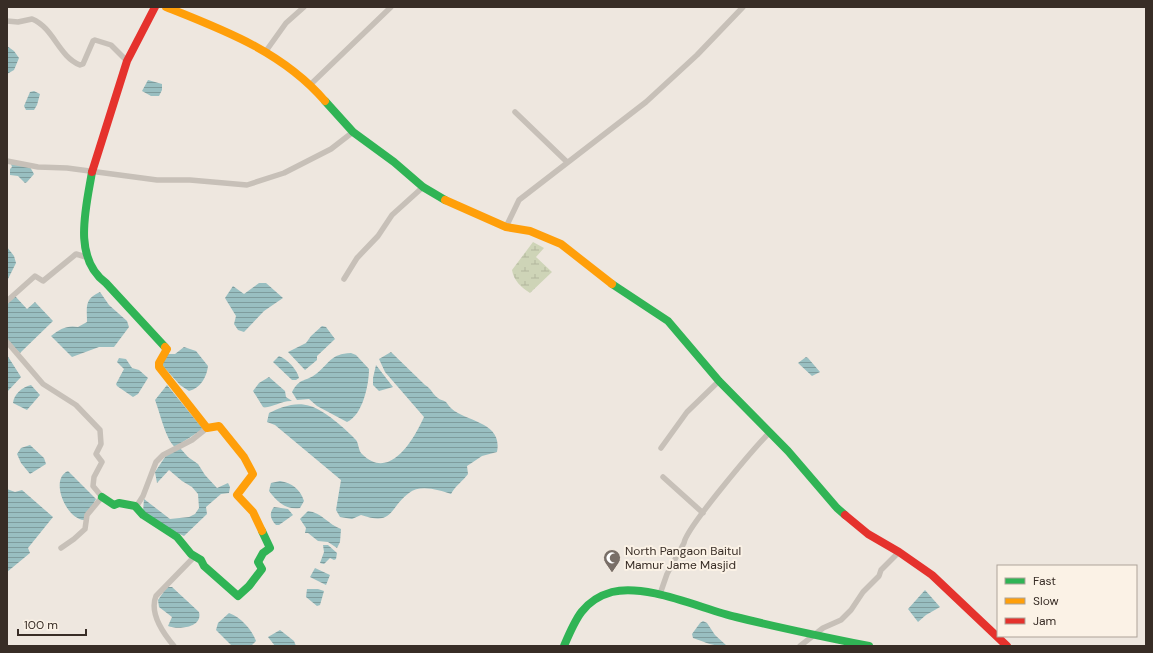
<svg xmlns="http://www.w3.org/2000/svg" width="1153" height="653" font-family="'DM Sans',sans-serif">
<defs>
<pattern id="wetland-marsh" width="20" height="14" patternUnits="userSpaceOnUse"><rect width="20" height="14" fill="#ced4b7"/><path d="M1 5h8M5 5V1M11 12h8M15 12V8" fill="none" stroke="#b2b69d"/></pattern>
<pattern id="water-rules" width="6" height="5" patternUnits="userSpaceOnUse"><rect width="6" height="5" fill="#99bfc1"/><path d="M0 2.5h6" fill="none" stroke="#7e9c9d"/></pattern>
</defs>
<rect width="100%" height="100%" fill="#eee7df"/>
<!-- wetland -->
<path fill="url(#wetland-marsh)" d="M 533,242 L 544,248 L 536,257 L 552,272 L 530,293 C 521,287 514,281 512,270 Z"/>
<!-- water -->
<path fill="url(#water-rules)" d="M 7,46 L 14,51 L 19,58 L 14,70 L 7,74 Z
M 148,80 L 162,84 L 162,90 L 159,96 L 151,96 L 142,91 Z
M 34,91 L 40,94 L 37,105 L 34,110 L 26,110 L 24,106 L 30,92 Z
M 11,164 L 30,167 L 34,174 L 27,182 L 25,183 L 18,176 L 10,175 L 10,169 L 12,167 Z
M 7,247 L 14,256 L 16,263 L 7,281 Z
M 259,283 L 266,283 L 283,298 L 264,311 L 244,332 L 238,330 L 234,324 L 236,316 L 225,298 L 233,286 L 244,294 Z
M 100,292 L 109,305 L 127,321 L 129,327 L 114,347 L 99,347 L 72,357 L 51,336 C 60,329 67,325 78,327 L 87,322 C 87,307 84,299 100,292 Z
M 15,296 L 27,309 L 35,302 L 53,321 L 20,353 L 7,340 L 7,304 Z
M 322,326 L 326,327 L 335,339 L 317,356 L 317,360 L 305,370 L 288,352 L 306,343 L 311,336 Z
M 184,347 L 196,351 L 208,366 C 207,376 201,388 189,391 L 180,385 L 161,364 L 168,354 L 175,354 Z
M 391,352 L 425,385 C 432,389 432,394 438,398 C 440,400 443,400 446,402 C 448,404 449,407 452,409 C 467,422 503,422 497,452 L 482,456 L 467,466 L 468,474 C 463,481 455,486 451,494 C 439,490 420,484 409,493 C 388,509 394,526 361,515 L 352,519 L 340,517 L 336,510 L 341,480 L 275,425 L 267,422 L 269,413 C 281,407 296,401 310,406 C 323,409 347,430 356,440 C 359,444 358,450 362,454 C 390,482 414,439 424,417 L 385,372 L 379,359 Z
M 351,353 L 356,355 L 369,369 C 369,384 363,415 347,422 L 317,406 L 309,399 L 297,400 L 292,392 C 300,377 306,382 316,374 C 330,363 330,354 351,353 Z
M 7,355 L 21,377 L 7,392 Z
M 279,356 C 287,359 297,369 299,378 L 296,380 L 292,380 L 273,362 Z
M 806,357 L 808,358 L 820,372 L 812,376 L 798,363 Z
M 119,358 L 126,359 L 132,368 L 139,370 L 148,378 L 138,394 L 133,397 L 117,386 L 116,384 L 124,369 L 117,362 Z
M 376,365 L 393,387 L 379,391 L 373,385 L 373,378 Z
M 269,377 L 285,391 L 286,397 L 292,401 C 282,400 270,409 263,407 L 253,391 L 259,383 Z
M 31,385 L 40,395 L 27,410 L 13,403 C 14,394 22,387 31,385 Z
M 167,385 L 203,429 L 175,447 C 166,440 160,413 155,400 Z
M 30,445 L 44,458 L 46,464 L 30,474 L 21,463 L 17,454 L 21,448 Z
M 180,448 L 188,457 L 198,464 L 205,475 L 217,488 L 228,483 L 230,487 L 229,493 L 221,494 L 206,507 L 207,514 L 184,536 L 173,531 L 143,512 L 144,499 L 170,519 L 189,517 L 195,514 L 199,508 L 198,494 L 192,487 L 182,481 L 169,470 L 157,483 L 155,472 L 167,454 Z
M 68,471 L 96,499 L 84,520 C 66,519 49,479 68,471 Z
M 280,481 C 292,483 300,489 304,501 L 300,508 C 286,510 277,502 269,491 L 271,483 Z
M 7,489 L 15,492 L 22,490 L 53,517 L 28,548 L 30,553 L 7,572 Z
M 274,507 L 288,509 L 293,515 L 279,525 L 276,525 C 270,519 269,513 274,507 Z
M 308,511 C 321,512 329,525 341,529 L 340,542 L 337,548 L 328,542 L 318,541 L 308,533 L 305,533 L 306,528 L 300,519 Z
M 323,545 L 328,545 L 337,553 L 336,559 L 334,560 L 330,558 L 324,564 L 320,563 L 324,552 Z
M 315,568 L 330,575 L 326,585 L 310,577 Z
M 167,587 L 172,587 L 199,612 C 203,628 178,630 168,626 L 172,617 L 159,607 L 158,600 Z
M 307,589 L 318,589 L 324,591 L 320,605 L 317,606 L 306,597 Z
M 925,590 L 940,607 L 926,615 L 918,622 L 908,609 Z
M 229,613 C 241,617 252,630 256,641 L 251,646 L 232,646 L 216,630 L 218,623 Z
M 703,621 L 707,623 L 715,635 L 727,646 C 712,646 707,643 693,638 L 692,634 L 700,623 Z
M 280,630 L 294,641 L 296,646 L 275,646 L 268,637 Z"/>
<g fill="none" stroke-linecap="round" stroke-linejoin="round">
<!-- street -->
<path stroke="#c7c0b8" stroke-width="5.5" d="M 7,21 L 18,22 L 32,19 C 54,28 58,56 80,65 L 83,64 L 93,41 L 95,40 L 111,45 L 127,61
M 266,51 L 286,23 L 304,7
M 311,84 L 391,7
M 515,112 L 567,162
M 7,161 L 38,167 L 67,168 L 157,180 L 190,180 L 247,185 L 284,173 L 331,149 L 353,132
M 506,227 L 519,200 L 646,102 L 697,55 L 743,7
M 344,279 L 357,258 L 378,236 L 392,215 L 423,187
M 7,301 L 35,276 L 43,281 L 76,254 L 86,257
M 7,342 L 43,384 L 76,405 L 100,430 L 101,444 L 96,454 L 102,462 L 94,477 L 93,486 L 102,497 L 87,515 L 85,529 L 74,539 L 61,548
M 661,448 L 687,412 L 719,381
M 663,477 L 703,513
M 136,507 L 143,496 L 156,462 L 163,455 L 192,440 L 207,428
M 660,594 L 667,574 L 684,543 C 686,528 755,447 770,432
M 174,646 C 163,633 149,613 156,596 L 195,556
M 800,646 L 823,628 L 841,620 L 851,610 L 863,592 L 879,576 L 881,570 L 899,552"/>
<!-- fast -->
<path stroke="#30b455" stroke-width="8" d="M 325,101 L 353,132 L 394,162 L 423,187 L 445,200
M 92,172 C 86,208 72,258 106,283 L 165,347
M 612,284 L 668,321 L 719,381 L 788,451 L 837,508 L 845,515
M 102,497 L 114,505 L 119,503 L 135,506 L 143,515 L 177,537 L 191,554 L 201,560 L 204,566 L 238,596 L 249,586 L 262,569 L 258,562 L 263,553 L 270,548 L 262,531
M 564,646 C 575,620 583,600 612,592 C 646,583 702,609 736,617 C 780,628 824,637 869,646"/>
<!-- slow -->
<path stroke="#ff9f0a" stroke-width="8" d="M 166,7 C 224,30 283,52 325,101
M 445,200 L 506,227 L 530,231 L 561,244 L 612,284
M 165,347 L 167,349 L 159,363 L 159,367 L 207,428 L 219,426 L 244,457 L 253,474 L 237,495 L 253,512 L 262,531"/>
<!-- jam -->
<path stroke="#e5322d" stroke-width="8" d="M 92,172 L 127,61 L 155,7
M 845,515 L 868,534 L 899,552 L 932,575 L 1007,646"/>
</g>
<!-- icons -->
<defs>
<symbol id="mosque-pin" viewBox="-11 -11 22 30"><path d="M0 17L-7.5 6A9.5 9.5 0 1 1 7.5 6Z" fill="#786e67" stroke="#fbf2e6"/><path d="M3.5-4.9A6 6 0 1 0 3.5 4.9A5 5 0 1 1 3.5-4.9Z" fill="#fff"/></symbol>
</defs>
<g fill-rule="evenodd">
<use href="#mosque-pin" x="602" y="548" width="20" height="27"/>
</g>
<g text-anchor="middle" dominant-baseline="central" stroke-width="4" stroke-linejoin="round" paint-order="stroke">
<!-- poi labels -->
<g font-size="12" fill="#382d26" stroke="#fbf2e6" text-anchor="start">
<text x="625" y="551">North Pangaon Baitul<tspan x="625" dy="14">Mamur Jame Masjid</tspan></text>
</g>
</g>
<!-- border -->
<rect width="1153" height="653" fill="none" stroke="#382d26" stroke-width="16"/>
<!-- legend -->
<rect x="997" y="565" width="140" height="72" fill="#fbf2e6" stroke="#ada399"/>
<rect x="1005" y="578" width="20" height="6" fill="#30b455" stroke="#ada399"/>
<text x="1033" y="585" font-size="12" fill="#382d26">Fast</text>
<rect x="1005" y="598" width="20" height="6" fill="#ff9f0a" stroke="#ada399"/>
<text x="1033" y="605" font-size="12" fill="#382d26">Slow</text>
<rect x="1005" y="618" width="20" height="6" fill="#e5322d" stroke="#ada399"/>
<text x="1033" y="625" font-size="12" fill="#382d26">Jam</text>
<!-- scale -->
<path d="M18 629v6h68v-6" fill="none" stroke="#382d26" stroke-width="2"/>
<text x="24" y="629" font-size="12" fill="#382d26" stroke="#fbf2e6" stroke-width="3" paint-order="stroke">100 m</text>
</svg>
